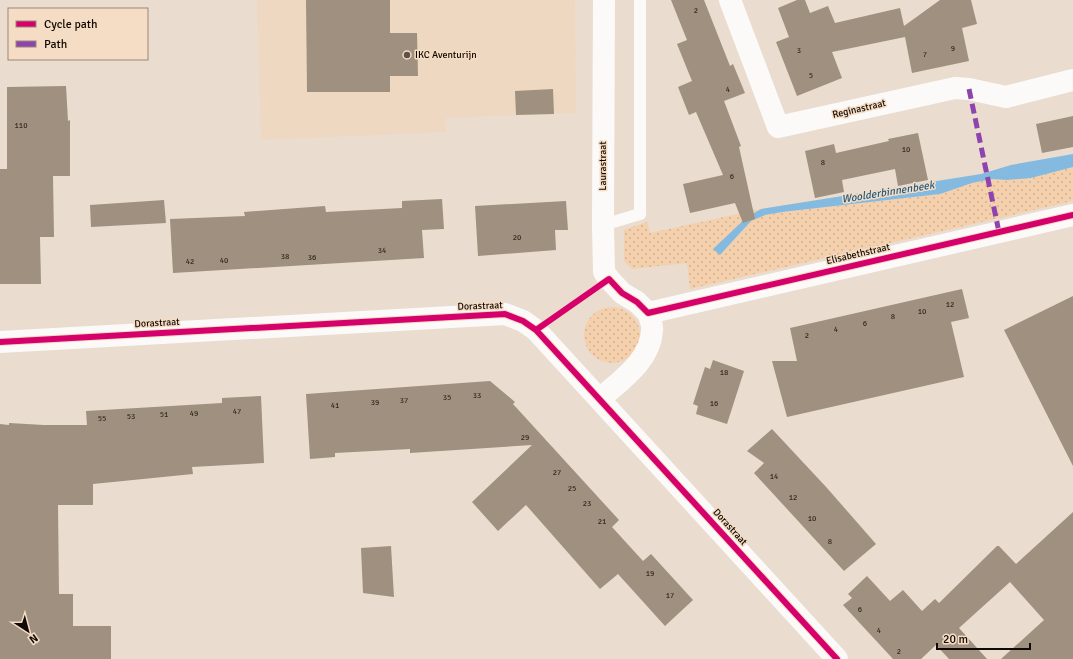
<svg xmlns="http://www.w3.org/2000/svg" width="1073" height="659" font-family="Signika,sans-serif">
<defs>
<pattern id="grass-dots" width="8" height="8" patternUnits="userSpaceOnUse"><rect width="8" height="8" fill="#f4d0ad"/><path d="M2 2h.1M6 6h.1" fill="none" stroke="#d0b193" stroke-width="1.8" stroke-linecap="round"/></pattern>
</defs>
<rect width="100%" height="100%" fill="#eadccf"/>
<!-- built -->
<path fill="#efd8c1" d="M 257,0 L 575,0 L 576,113 L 446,118 L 446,132 L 261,140 Z"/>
<!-- grass -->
<path fill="url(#grass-dots)" d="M 1073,167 L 1073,201 L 690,289 L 687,263 L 632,269 L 624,261 L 624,230 L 647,222 L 650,233 L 761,209 L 747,217 L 720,255 L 751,221 L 765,215 L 782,212 L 940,194 L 972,183 L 992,179 L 1007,180 L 1031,178 Z
M584 335a28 28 0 1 1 56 0a28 28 0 1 1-56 0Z"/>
<!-- water -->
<path fill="#84bae0" d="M 1073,154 L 1073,167 L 1031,178 L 1007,180 L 992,179 L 972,183 L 940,194 L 782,212 L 765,215 L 751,221 L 720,255 L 713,249 L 747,217 L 761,209 L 981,174 L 1011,165 Z"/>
<!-- building -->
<path fill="#9f907f" d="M 306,0 L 390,0 L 390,33 L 417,33 L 418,76 L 390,76 L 390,92 L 307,92 Z
M 671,0 L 704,0 L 730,66 L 733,64 L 745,93 L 724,101 L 741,146 L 739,147 L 755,219 L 743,223 L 735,203 L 690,213 L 683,184 L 723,175 L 696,112 L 689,115 L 678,87 L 692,81 L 677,44 L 687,40 Z
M 797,0 L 805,0 L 810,13 L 828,6 L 835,23 L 900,8 L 904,26 L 940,0 L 971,0 L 977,24 L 962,28 L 969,61 L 912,73 L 905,37 L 832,52 L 842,78 L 797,96 L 776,42 L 789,37 L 778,8 Z
M 66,86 L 68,121 L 70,120 L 70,176 L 53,176 L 54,237 L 40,237 L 41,284 L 0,284 L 0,169 L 7,169 L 7,87 Z
M 553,89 L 554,114 L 516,115 L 515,91 Z
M 1073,116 L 1073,147 L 1042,153 L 1036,124 Z
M 918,133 L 928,180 L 898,186 L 895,169 L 842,180 L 844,192 L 815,198 L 805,151 L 834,144 L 836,153 L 889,141 L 888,139 Z
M 442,199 L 444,229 L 422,230 L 424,258 L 173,273 L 170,219 L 245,216 L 244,212 L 325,206 L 326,212 L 402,208 L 402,201 Z
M 164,200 L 166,223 L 91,227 L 90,205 Z
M 566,201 L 568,230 L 555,230 L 556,250 L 478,256 L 475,206 Z
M 962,289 L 969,318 L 951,322 L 964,377 L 787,417 L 772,361 L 797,361 L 790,328 Z
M 1073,296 L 1073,466 L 1004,330 Z
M 713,360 L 744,371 L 727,424 L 696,414 L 698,406 L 693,404 L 705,367 L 710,369 Z
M 490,381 L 515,402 L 513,404 L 619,520 L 612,527 L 643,561 L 651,554 L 693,600 L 665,626 L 618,574 L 600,589 L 526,505 L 498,531 L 472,502 L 532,445 L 410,453 L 410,449 L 335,453 L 335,457 L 310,459 L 306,394 Z
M 261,396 L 264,463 L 192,467 L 193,474 L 93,484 L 93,505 L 58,505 L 59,594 L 73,594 L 73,626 L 111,626 L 111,659 L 0,659 L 0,424 L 9,425 L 9,423 L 44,425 L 87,425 L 86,411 L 222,403 L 222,398 Z
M 772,429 L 827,488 L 876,544 L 844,571 L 754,473 L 764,463 L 747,451 Z
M 1073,512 L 1073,659 L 1001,659 L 1044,620 L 1010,582 L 959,628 L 987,659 L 949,659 L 936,645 L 921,659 L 893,659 L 843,605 L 852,598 L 848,594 L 867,576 L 890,601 L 903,590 L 922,611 L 935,599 L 939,603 L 997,546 L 999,546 L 1016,564 Z
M 391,546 L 394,597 L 363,593 L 361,548 Z"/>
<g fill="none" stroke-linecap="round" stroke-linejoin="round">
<!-- lane -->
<path stroke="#fcfaf8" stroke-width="12" d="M 603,225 L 640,214 L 640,0"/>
<!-- street -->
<path stroke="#fcfaf8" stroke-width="22" d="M 604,0 L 603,225 L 604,272 L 609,279 L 622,293 L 637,302 L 648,313
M 730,0 L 778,127 L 955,88 L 969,89 L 1006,97 L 1073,80
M 648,313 L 1073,215
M 0,342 L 505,314 L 523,321 L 536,330 L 837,659
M 600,399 C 621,380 650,361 652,331 C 653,325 650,318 648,313"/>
<!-- quiet -->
<path stroke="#8e44ad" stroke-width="5" stroke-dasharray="10 5" stroke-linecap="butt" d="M 969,89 L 999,232"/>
<defs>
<path id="cycleway" d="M 536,330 L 609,279 L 622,293 L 637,302 L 648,313 L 1073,215
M 0,342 L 505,314 L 523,321 L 536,330 L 837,659"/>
</defs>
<!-- cycleway casing -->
<use href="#cycleway" stroke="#f5dcc4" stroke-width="8"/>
<!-- cycleway -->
<use href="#cycleway" stroke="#d6006c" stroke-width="6"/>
</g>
<!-- markers -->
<circle fill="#5d534a" stroke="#f5dcc4" stroke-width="1.5" cx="407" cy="55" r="4"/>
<g text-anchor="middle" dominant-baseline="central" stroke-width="3" stroke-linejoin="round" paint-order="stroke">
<!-- number labels -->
<g font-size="8" fill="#342b22">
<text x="696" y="10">2</text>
<text x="953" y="48">9</text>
<text x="799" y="50">3</text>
<text x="925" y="54">7</text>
<text x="811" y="75">5</text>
<text x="728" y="89">4</text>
<text x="21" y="125">110</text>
<text x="906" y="149">10</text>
<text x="823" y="162">8</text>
<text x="732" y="176">6</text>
<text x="517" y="237">20</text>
<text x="382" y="250">34</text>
<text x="285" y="256">38</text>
<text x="312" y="257">36</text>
<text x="224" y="260">40</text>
<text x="190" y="261">42</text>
<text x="950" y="304">12</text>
<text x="922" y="311">10</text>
<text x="893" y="316">8</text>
<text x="865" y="323">6</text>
<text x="836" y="329">4</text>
<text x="807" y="335">2</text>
<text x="724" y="372">18</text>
<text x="477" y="395">33</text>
<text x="447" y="397">35</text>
<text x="404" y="400">37</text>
<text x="375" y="402">39</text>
<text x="714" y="403">16</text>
<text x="335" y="405">41</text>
<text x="237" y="411">47</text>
<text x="194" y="413">49</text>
<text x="164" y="414">51</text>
<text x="131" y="416">53</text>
<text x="102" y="418">55</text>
<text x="525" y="437">29</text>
<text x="557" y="472">27</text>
<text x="774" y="476">14</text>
<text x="572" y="488">25</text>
<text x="793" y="497">12</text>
<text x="587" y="503">23</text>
<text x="812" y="518">10</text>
<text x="602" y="521">21</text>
<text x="830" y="541">8</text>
<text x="650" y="573">19</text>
<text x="670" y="595">17</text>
<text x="860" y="609">6</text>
<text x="879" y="630">4</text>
<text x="899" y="651">2</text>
</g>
<!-- poi labels -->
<g font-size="10" fill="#110903" stroke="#f5dcc4" text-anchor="start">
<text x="415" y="55">IKC Aventurijn</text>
</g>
<!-- street labels -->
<g font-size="10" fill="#110903" stroke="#f5dcc4">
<text transform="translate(859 109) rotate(-13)">Reginastraat</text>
<text transform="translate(603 166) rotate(-90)">Laurastraat</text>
<text transform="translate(858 254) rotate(-13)">Elisabethstraat</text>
<text transform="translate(480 306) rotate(-2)">Dorastraat</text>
<text transform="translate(157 323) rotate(-3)">Dorastraat</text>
<text transform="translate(730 527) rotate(48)">Dorastraat</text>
</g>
<!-- water labels -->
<g font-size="11" font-style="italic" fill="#1f5b83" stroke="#f5dcc4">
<text transform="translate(888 192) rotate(-9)">Woolderbinnenbeek</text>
</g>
</g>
<!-- legend -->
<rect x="8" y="8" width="140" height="52" fill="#f5dcc4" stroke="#9a8877"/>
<rect x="16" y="21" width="20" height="6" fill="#d6006c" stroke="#9a8877"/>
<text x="44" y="28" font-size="12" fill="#110903">Cycle path</text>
<rect x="16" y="41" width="20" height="6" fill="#8e44ad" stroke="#9a8877"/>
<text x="44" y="48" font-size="12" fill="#110903">Path</text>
<!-- north arrow -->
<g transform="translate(28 631) rotate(144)" stroke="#f5dcc4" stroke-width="3" paint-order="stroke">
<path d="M0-3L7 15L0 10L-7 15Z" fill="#110903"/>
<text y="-6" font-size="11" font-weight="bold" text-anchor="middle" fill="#110903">N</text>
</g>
<!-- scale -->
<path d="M937 643v6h93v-6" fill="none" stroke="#110903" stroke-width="2"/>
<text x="943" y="643" font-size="12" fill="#110903" stroke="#f5dcc4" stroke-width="3" paint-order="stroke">20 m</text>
</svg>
